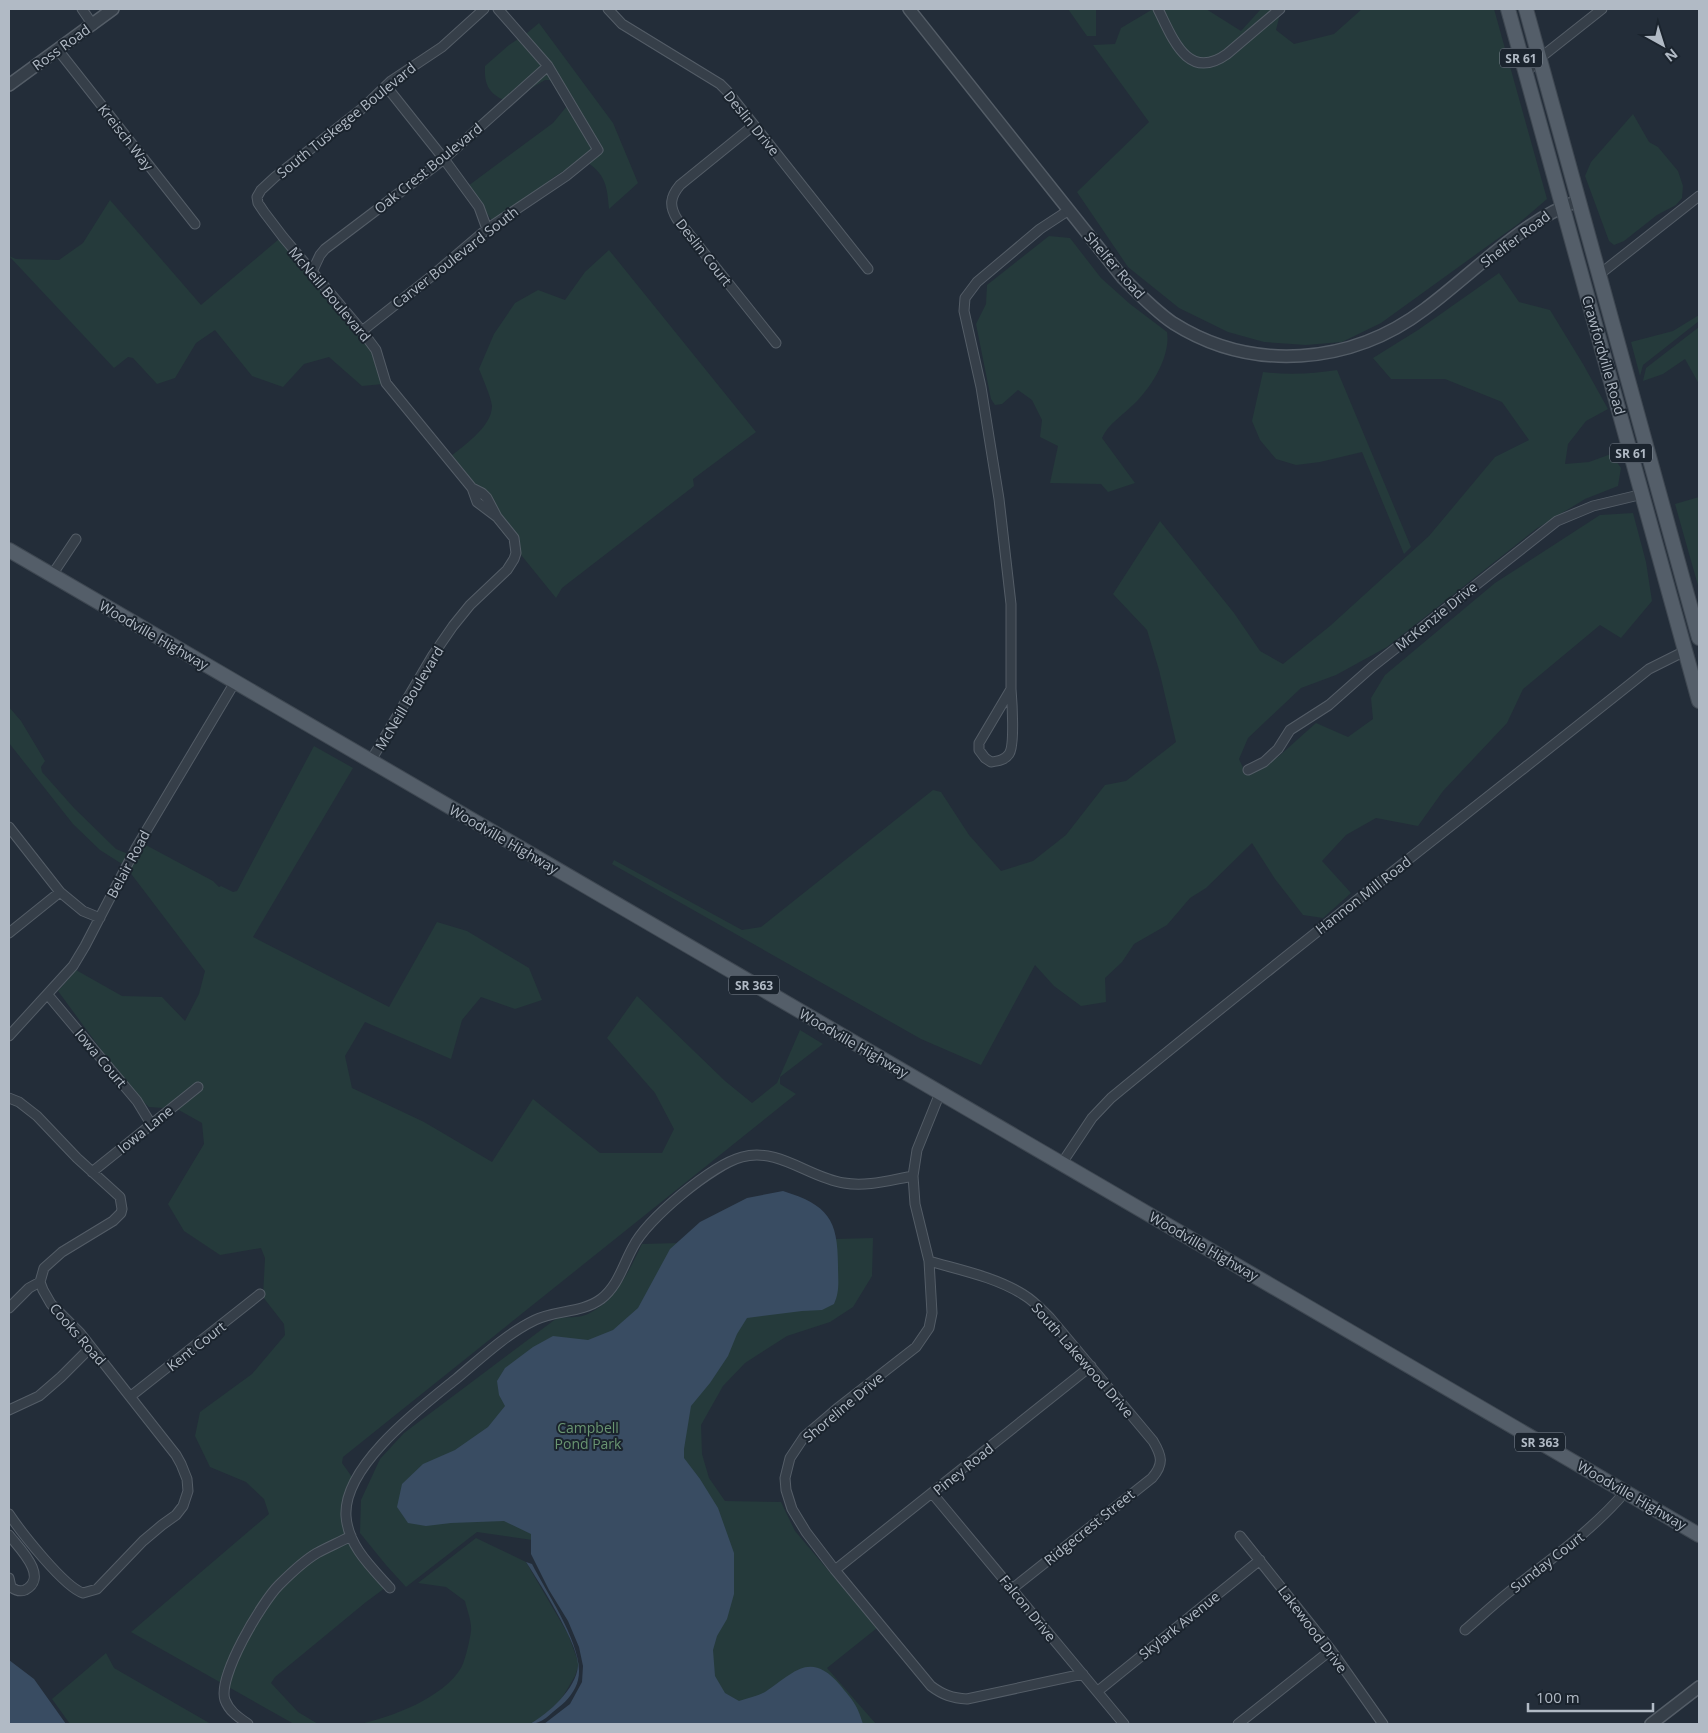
<svg xmlns="http://www.w3.org/2000/svg" width="1708" height="1733" font-family="'Open Sans',sans-serif">
<rect width="100%" height="100%" fill="#232d39"/>
<!-- green -->
<path fill="#253a3b" d="M 1068,9 L 1096,9 L 1096,36 L 1087,36 Z
M 1153,9 L 1206,9 L 1241,31 L 1261,9 L 1276,9 L 1280,14 L 1276,30 L 1294,44 L 1334,34 L 1362,9 L 1494,9 L 1547,199 L 1518,224 L 1381,323 L 1342,342 L 1306,345 L 1264,342 L 1228,332 L 1179,308 L 1128,267 L 1077,192 L 1149,122 L 1093,45 L 1115,44 L 1121,28 Z
M 539,23 L 613,123 L 638,183 L 609,209 C 607,183 605,174 583,159 L 554,177 L 495,225 L 468,186 L 553,123 L 567,106 L 550,80 L 545,80 L 508,102 C 490,94 484,87 485,66 L 509,45 L 527,33 Z
M 1633,114 L 1649,142 L 1658,147 L 1678,171 L 1683,186 L 1682,198 L 1676,205 L 1657,215 L 1624,241 L 1614,245 L 1609,241 L 1585,176 L 1591,162 Z
M 110,200 L 201,305 L 285,234 L 306,267 L 380,363 L 383,384 L 362,386 L 329,357 L 304,364 L 283,387 L 252,376 L 215,330 L 196,343 L 175,378 L 157,384 L 133,358 L 128,357 L 114,368 L 9,256 L 16,259 L 59,260 L 83,243 Z
M 1049,236 L 1070,238 L 1101,278 L 1130,304 L 1167,332 C 1171,356 1151,388 1134,404 C 1123,415 1108,424 1102,438 L 1135,483 L 1108,492 L 1101,484 L 1050,483 L 1058,446 L 1040,437 L 1042,420 L 1032,400 L 1018,390 L 1002,404 L 995,405 L 991,399 L 976,324 L 986,304 L 987,285 Z
M 609,250 L 756,432 L 693,479 L 694,486 L 562,588 L 556,598 L 445,461 C 460,448 492,428 492,406 C 491,397 483,379 479,369 L 494,334 L 515,303 L 538,290 L 565,300 L 585,272 Z
M 1499,273 L 1519,302 L 1550,310 L 1583,364 L 1608,409 L 1586,421 L 1568,444 L 1565,464 L 1589,462 L 1611,454 L 1621,468 L 1618,486 L 1585,499 L 1536,529 L 1387,647 L 1336,675 L 1301,688 L 1248,738 L 1239,759 L 1246,774 L 1278,757 L 1316,723 L 1348,737 L 1373,719 L 1371,698 L 1385,675 L 1495,583 L 1600,515 L 1633,513 L 1646,562 L 1652,601 L 1621,638 L 1600,625 L 1523,689 L 1507,723 L 1443,791 L 1418,826 L 1376,818 L 1346,835 L 1322,861 L 1351,893 L 1323,918 L 1303,915 L 1275,879 L 1252,843 L 1206,888 L 1190,898 L 1167,925 L 1134,944 L 1122,962 L 1105,978 L 1106,1002 L 1081,1006 L 1054,986 L 1035,965 L 981,1065 L 921,1039 L 612,864 L 614,860 L 742,930 L 761,927 L 933,790 L 941,792 L 969,835 L 1001,871 L 1033,861 L 1066,835 L 1105,785 L 1126,781 L 1176,742 L 1159,670 L 1147,630 L 1113,594 L 1160,521 L 1234,613 L 1260,651 L 1283,664 L 1330,626 L 1429,536 L 1495,457 L 1529,440 L 1502,402 L 1445,379 L 1391,379 L 1373,358 L 1418,330 Z
M 1699,315 L 1699,321 L 1643,365 L 1640,376 L 1631,342 L 1673,331 Z
M 1699,327 L 1699,384 L 1685,359 L 1663,374 L 1643,381 L 1646,368 Z
M 1337,370 L 1411,547 L 1404,554 L 1362,452 L 1320,462 L 1296,465 L 1276,459 L 1260,440 L 1252,421 L 1263,372 C 1288,375 1312,374 1337,370 Z
M 1699,497 L 1699,589 L 1675,504 Z
M 9,707 L 21,721 L 45,761 L 41,767 L 42,772 L 74,808 L 116,849 L 128,854 L 122,864 L 100,850 L 73,824 L 9,743 Z
M 314,746 L 353,768 L 253,937 L 389,1007 L 437,922 L 467,931 L 529,968 L 542,1000 L 515,1009 L 481,997 L 462,1020 L 451,1059 L 365,1022 L 345,1056 L 352,1088 L 424,1122 L 492,1162 L 533,1099 L 600,1153 L 662,1153 L 674,1129 L 655,1093 L 607,1038 L 637,996 L 725,1081 L 752,1103 L 777,1083 L 800,1030 L 823,1044 L 780,1077 L 780,1084 L 796,1094 L 343,1457 L 342,1463 L 352,1477 C 327,1526 353,1553 385,1588 L 366,1602 L 275,1677 L 271,1683 L 298,1712 L 318,1724 L 294,1724 L 131,1632 L 269,1514 L 264,1499 L 246,1482 L 210,1467 L 195,1436 L 200,1412 L 252,1374 L 285,1335 L 284,1324 L 263,1297 L 265,1258 L 261,1248 L 220,1255 L 184,1231 L 168,1204 L 204,1144 L 202,1123 L 177,1109 L 149,1107 L 130,1089 L 58,991 L 76,970 L 122,996 L 162,997 L 185,1021 L 199,994 L 205,971 L 129,871 L 144,844 L 213,881 L 219,887 L 221,886 L 233,892 L 237,891 Z
M 873,1238 L 872,1276 L 853,1307 L 830,1322 L 787,1336 L 745,1363 L 723,1386 L 701,1425 L 702,1454 L 709,1478 L 725,1501 L 781,1502 L 795,1531 L 877,1628 L 827,1668 L 876,1724 L 801,1724 L 608,1657 L 561,1544 L 477,1532 L 406,1587 L 386,1565 L 360,1533 L 361,1500 L 380,1459 L 404,1433 L 557,1318 C 566,1317 580,1318 588,1314 C 617,1300 628,1272 642,1244 Z
M 476,1538 L 526,1562 L 568,1634 L 579,1664 L 575,1676 L 562,1698 L 544,1716 L 530,1724 L 360,1724 C 392,1717 443,1698 461,1668 C 465,1662 470,1639 471,1631 C 472,1622 467,1610 465,1601 L 446,1587 L 418,1583 Z
M 106,1653 L 114,1668 L 211,1724 L 70,1724 L 52,1699 Z"/>
<!-- water -->
<path fill="#394c62" d="M 783,1191 C 828,1205 838,1219 838,1266 C 838,1281 840,1291 834,1304 L 822,1310 L 802,1311 L 747,1318 L 737,1334 L 728,1356 L 710,1383 L 691,1406 L 684,1449 L 684,1458 L 700,1479 L 718,1508 L 734,1553 L 734,1594 L 727,1619 L 717,1636 L 713,1650 L 715,1676 L 725,1693 L 739,1701 C 748,1698 758,1696 765,1692 C 794,1673 810,1650 840,1685 C 853,1701 857,1704 863,1724 L 544,1724 L 570,1704 L 582,1682 L 583,1666 L 579,1647 L 568,1621 L 549,1590 L 531,1554 L 531,1534 L 504,1521 L 451,1523 L 426,1526 L 408,1523 L 397,1507 L 402,1484 L 423,1464 L 455,1450 L 488,1427 L 505,1406 L 499,1395 L 497,1381 L 505,1368 L 533,1347 L 553,1336 L 588,1340 L 613,1330 L 638,1308 L 670,1249 L 700,1222 L 747,1198 Z
M 526,1562 L 532,1564 C 546,1592 586,1649 578,1680 C 576,1690 567,1701 559,1707 C 550,1714 542,1724 530,1724 C 549,1713 576,1689 578,1666 C 580,1646 538,1580 526,1562 Z
M 9,1660 L 34,1679 L 66,1724 L 9,1724 Z"/>
<g fill="none" stroke-linecap="round" stroke-linejoin="round">
<defs>
<path id="minor" d="M 82,9 L 93,25
M 484,9 L 442,47 L 391,81 L 364,107 L 275,177 L 261,190 L 257,197 L 258,203 L 264,212 L 283,237 L 362,331 L 376,350 L 386,383 L 472,488 L 477,502 L 497,517
M 608,9 L 622,24 L 720,84 L 727,91 L 868,269
M 1158,9 C 1173,39 1188,82 1227,54 L 1280,9
M 58,50 L 195,224
M 1526,74 L 1535,62 L 1602,9
M 386,86 L 444,159 L 479,207 L 487,229
M 754,125 L 680,185 C 670,197 669,206 677,219 L 776,343
M 312,272 L 320,255 L 325,249 L 444,159 L 548,66
M 1600,274 L 1699,196
M 362,331 L 433,275 L 487,229 L 566,176 L 598,150 L 548,66 L 498,9
M 52,575 L 76,539
M 1011,689 C 1012,701 1015,746 1009,754 C 1005,760 998,761 991,762 L 985,758 L 979,750 L 979,743 L 1011,689 L 1011,604 L 999,499 L 981,387 L 964,311 L 965,298 L 977,282 L 1040,229 L 1069,210
M 370,762 L 433,655 L 453,626 L 470,605 L 507,570 L 514,559 L 516,553 L 514,538 L 497,517 L 487,498 L 482,493 L 472,488
M 1248,770 L 1264,762 L 1278,749 L 1290,730 L 1329,705 L 1372,667 L 1557,521 L 1593,506 L 1643,494
M 9,827 L 60,892 L 83,911 L 100,918
M 9,933 L 60,892
M 48,995 L 137,1101 L 151,1124
M 9,1036 L 73,966 L 85,946 L 136,848 L 235,682
M 940,1093 L 917,1150 L 913,1176 L 915,1204 L 929,1261 L 932,1313 L 929,1328 L 916,1347 L 839,1407 L 804,1437 L 790,1458 L 785,1478 L 786,1490 L 792,1509 L 806,1532 L 835,1570 L 931,1686 C 943,1695 952,1698 967,1699 L 1083,1674
M 9,1098 L 19,1102 L 37,1116 L 77,1158 L 109,1187 L 120,1197 L 122,1209 L 121,1213 L 113,1221 L 62,1252 L 44,1268 L 40,1282 L 43,1290 L 51,1304 L 80,1333 L 176,1455 L 181,1464 L 187,1479 L 188,1491 L 183,1506 L 176,1515 L 162,1525 L 143,1541 L 97,1589 L 83,1593 C 64,1587 21,1532 9,1514
M 1062,1163 L 1092,1118 L 1111,1098 C 1288,952 1470,812 1649,669 L 1685,651
M 92,1172 L 198,1087
M 929,1261 C 960,1270 996,1277 1024,1295 C 1034,1301 1042,1310 1050,1318 L 1153,1441 C 1162,1456 1164,1464 1152,1478 L 1012,1589
M 9,1308 L 29,1288 L 40,1282
M 131,1396 L 260,1294
M 9,1410 L 39,1396 L 61,1377 L 91,1347
M 932,1493 L 1124,1724
M 9,1535 C 18,1547 50,1577 25,1590 C 20,1592 15,1590 11,1587 L 9,1578
M 1240,1536 L 1331,1650 L 1383,1724
M 835,1570 L 1091,1366
M 390,1588 C 372,1568 348,1546 346,1516 C 343,1466 420,1408 456,1379 C 481,1358 506,1334 535,1320 C 556,1310 582,1313 601,1299 C 618,1286 623,1265 633,1247 C 647,1219 712,1165 742,1157 C 779,1147 809,1178 844,1183 C 867,1187 890,1180 913,1176
M 1465,1630 C 1480,1617 1494,1604 1509,1592 C 1549,1560 1592,1531 1625,1492
M 1098,1691 L 1260,1560
M 248,1724 C 238,1717 229,1711 225,1700 C 217,1677 262,1602 279,1585 C 289,1575 305,1560 317,1553 C 328,1547 340,1542 351,1536
M 1238,1724 L 1331,1650"/>
<path id="tertiary" d="M 909,9 L 1122,277 C 1138,293 1154,310 1173,323 C 1252,373 1351,365 1425,309 C 1471,275 1524,219 1578,201
M 9,85 L 113,9
M 1651,1724 L 1699,1687"/>
<path id="primary" d="M 1508,9 L 1699,701
M 1526,9 L 1699,638
M 9,550 L 1699,1535"/>
</defs>
<!-- minor casing -->
<use href="#minor" stroke="#545d67" stroke-width="11"/>
<!-- tertiary casing -->
<use href="#tertiary" stroke="#545d67" stroke-width="14"/>
<!-- primary casing -->
<use href="#primary" stroke="#3f4852" stroke-width="16"/>
<!-- minor -->
<use href="#minor" stroke="#363f49" stroke-width="9"/>
<!-- tertiary -->
<use href="#tertiary" stroke="#363f49" stroke-width="11"/>
<!-- primary -->
<use href="#primary" stroke="#545e69" stroke-width="14"/>
</g>
<g text-anchor="middle" dominant-baseline="central" stroke-width="4" stroke-linejoin="round" paint-order="stroke">
<!-- shield labels -->
<g fill="#1b242e" stroke="#848d98" stroke-width="1">
<rect x="1500" y="48.5" width="42" height="19" rx="4"/>
<rect x="1610" y="443.5" width="42" height="19" rx="4"/>
<rect x="729" y="975.5" width="50" height="19" rx="4"/>
<rect x="1515" y="1432.5" width="50" height="19" rx="4"/>
</g>
<g font-size="12" font-weight="bold" fill="#b1bac5">
<text x="1521" y="58">SR 61</text>
<text x="1631" y="453">SR 61</text>
<text x="754" y="985">SR 363</text>
<text x="1540" y="1442">SR 363</text>
</g>
<!-- street labels -->
<g font-size="14" fill="#b1bac5" stroke="#1b242e">
<text transform="translate(61 47) rotate(-36)">Ross Road</text>
<text transform="translate(346 120) rotate(-39)">South Tuskegee Boulevard</text>
<text transform="translate(752 123) rotate(51)">Deslin Drive</text>
<text transform="translate(126 137) rotate(52)">Kreisch Way</text>
<text transform="translate(428 168) rotate(-39)">Oak Crest Boulevard</text>
<text transform="translate(1515 239) rotate(-37)">Shelfer Road</text>
<text transform="translate(704 252) rotate(52)">Deslin Court</text>
<text transform="translate(455 257) rotate(-38)">Carver Boulevard South</text>
<text transform="translate(1115 265) rotate(49)">Shelfer Road</text>
<text transform="translate(330 294) rotate(50)">McNeill Boulevard</text>
<text transform="translate(1604 355) rotate(74)">Crawfordville Road</text>
<text transform="translate(1436 616) rotate(-39)">McKenzie Drive</text>
<text transform="translate(154 635) rotate(30)">Woodville Highway</text>
<text transform="translate(409 698) rotate(-59)">McNeill Boulevard</text>
<text transform="translate(504 839) rotate(30)">Woodville Highway</text>
<text transform="translate(128 864) rotate(-62)">Belair Road</text>
<text transform="translate(1363 895) rotate(-38)">Hannon Mill Road</text>
<text transform="translate(854 1043) rotate(30)">Woodville Highway</text>
<text transform="translate(101 1058) rotate(50)">Iowa Court</text>
<text transform="translate(145 1129) rotate(-39)">Iowa Lane</text>
<text transform="translate(1204 1246) rotate(30)">Woodville Highway</text>
<text transform="translate(78 1334) rotate(49)">Cooks Road</text>
<text transform="translate(196 1346) rotate(-38)">Kent Court</text>
<text transform="translate(1083 1360) rotate(49)">South Lakewood Drive</text>
<text transform="translate(843 1407) rotate(-40)">Shoreline Drive</text>
<text transform="translate(963 1469) rotate(-39)">Piney Road</text>
<text transform="translate(1632 1495) rotate(30)">Woodville Highway</text>
<text transform="translate(1089 1527) rotate(-39)">Ridgecrest Street</text>
<text transform="translate(1547 1562) rotate(-38)">Sunday Court</text>
<text transform="translate(1028 1608) rotate(51)">Falcon Drive</text>
<text transform="translate(1179 1625) rotate(-39)">Skylark Avenue</text>
<text transform="translate(1313 1629) rotate(53)">Lakewood Drive</text>
</g>
<!-- park labels -->
<g font-size="14" fill="#699571" stroke="#1b242e">
<text x="588" y="1427">Campbell<tspan x="588" dy="16">Pond Park</tspan></text>
</g>
</g>
<!-- border -->
<rect width="1708" height="1733" fill="none" stroke="#b1bac5" stroke-width="20"/>
<!-- north arrow -->
<g transform="translate(1663 45) rotate(141)" stroke="#1b242e" stroke-width="4" paint-order="stroke">
<path d="M0-4L9 19L0 12L-9 19Z" fill="#b1bac5"/>
<text y="-8" font-size="14" font-weight="bold" text-anchor="middle" fill="#b1bac5">N</text>
</g>
<!-- scale -->
<path d="M1528 1703v8h125v-8" fill="none" stroke="#b1bac5" stroke-width="2.5"/>
<text x="1536" y="1703" font-size="15" fill="#b1bac5" stroke="#1b242e" stroke-width="4" paint-order="stroke">100 m</text>
</svg>
